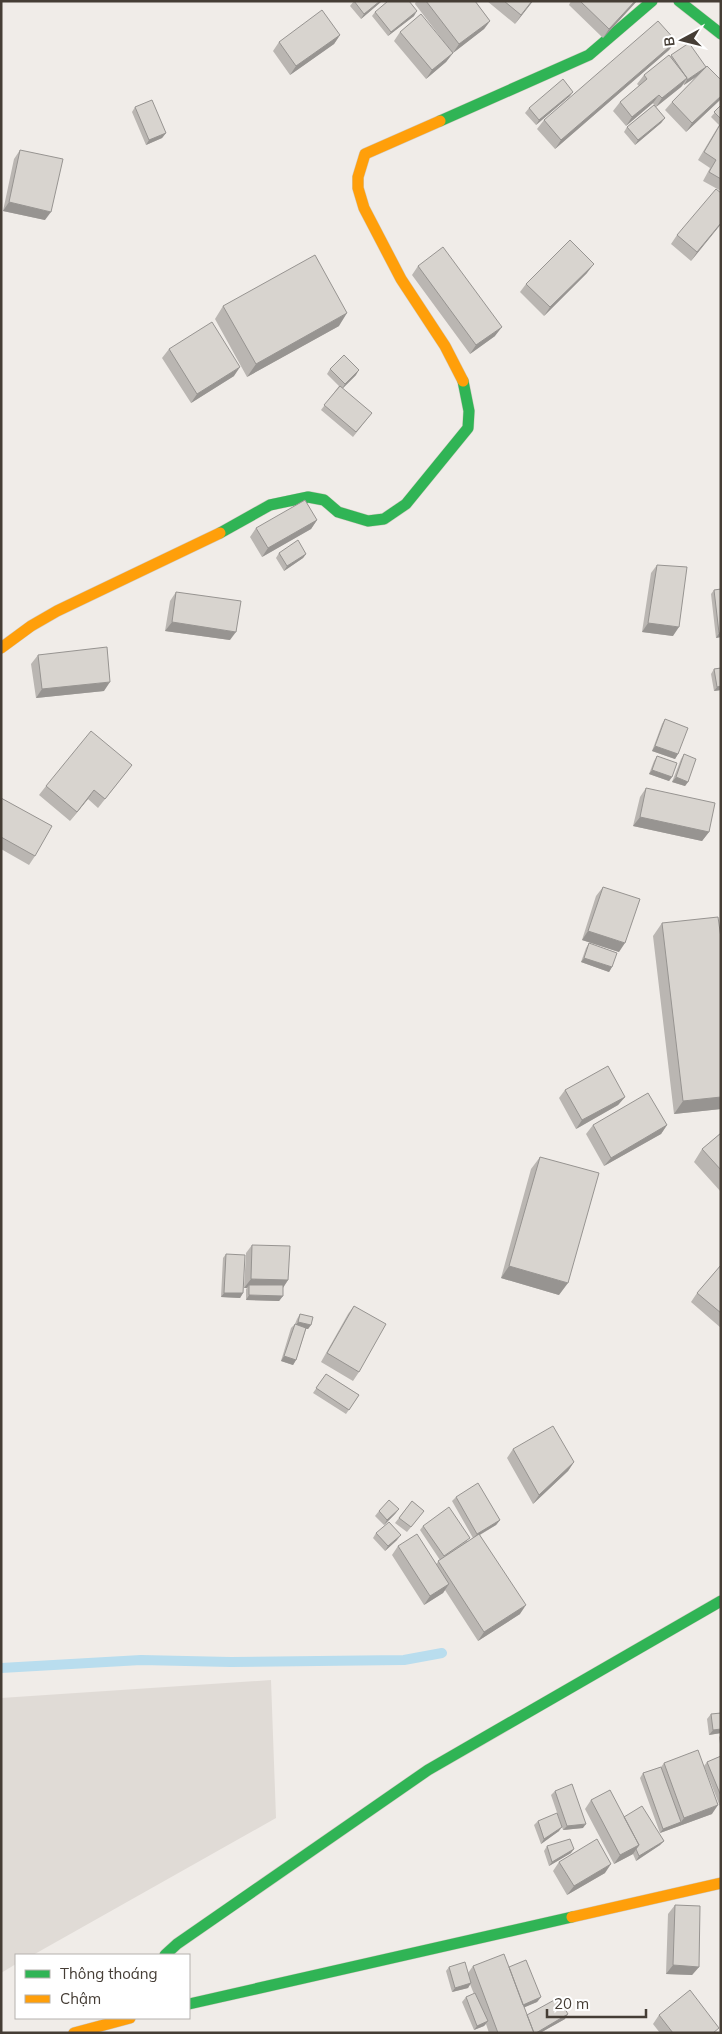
<svg xmlns="http://www.w3.org/2000/svg" width="722" height="2034" font-family="Mulish,sans-serif">
<rect width="100%" height="100%" fill="#f0ece8"/>
<!-- industrial -->
<path fill="#e0dbd6" d="M 271,1680 L 276,1818 L 33,1955 L 16,1955 L 16,1964 L 1,1973 L 1,1698 Z"/>
<g fill="none" stroke-linecap="round" stroke-linejoin="round">
<!-- stream -->
<path stroke="#b9ddee" stroke-width="10" d="M 1,1668 L 141,1660 L 231,1662 L 404,1660 L 442,1653"/>
<defs>
<path id="fast" d="M 679,1 L 721,34
M 440,121 L 589,55 L 652,1
M 220,533 L 270,505 L 308,497 L 324,500 L 338,512 L 368,521 L 384,519 L 406,504 L 468,428 L 469,411 L 463,381
M 165,1955 L 177,1944 L 428,1770 L 721,1601
M 189,2004 L 572,1917"/>
<path id="slow" d="M 440,121 L 365,154 L 358,177 L 358,188 L 364,208 L 401,279 L 445,346 L 463,381
M 1,648 L 31,626 L 57,611 L 220,533
M 572,1917 L 721,1883
M 74,2033 L 130,2018"/>
</defs>
<!-- fast casing -->
<use href="#fast" stroke="#d1cac0" stroke-width="12"/>
<!-- slow casing -->
<use href="#slow" stroke="#d1cac0" stroke-width="12"/>
<!-- fast -->
<use href="#fast" stroke="#30b455" stroke-width="11"/>
<!-- slow -->
<use href="#slow" stroke="#ff9f0a" stroke-width="11"/>
</g>
<!-- wall -->
<path fill="#bab6b2" d="M 354,1 L 382,1 L 361,19 L 350,6 Z
M 416,1 L 475,1 L 490,21 L 484,29 L 453,53 L 446,62 L 426,79 L 394,41 L 400,32 L 451,51 L 415,4 Z
M 487,1 L 533,1 L 515,24 Z
M 571,1 L 637,1 L 603,38 L 569,5 Z
M 375,12 L 414,16 L 388,36 L 372,16 Z
M 340,35 L 334,44 L 290,75 L 273,51 L 279,42 Z
M 676,41 L 669,50 L 555,149 L 537,129 L 544,120 Z
M 689,43 L 721,99 L 686,132 L 665,110 L 672,102 L 699,75 L 684,85 L 684,84 L 681,87 L 656,107 L 665,118 L 661,123 L 635,145 L 624,132 L 627,127 L 654,105 L 653,103 L 626,126 L 613,111 L 620,102 L 639,86 L 637,84 L 644,75 Z
M 570,96 L 536,125 L 525,113 L 529,108 Z
M 721,105 L 721,191 L 703,181 L 710,168 L 698,160 L 719,125 L 711,117 Z
M 135,107 L 166,133 L 162,138 L 146,145 L 132,112 Z
M 20,150 L 45,220 L 3,211 L 14,159 Z
M 721,193 L 721,224 L 691,261 L 671,244 L 677,235 Z
M 418,266 L 495,336 L 470,354 L 412,275 Z
M 587,273 L 544,316 L 520,292 L 526,284 Z
M 223,306 L 339,326 L 247,377 L 215,319 Z
M 169,349 L 234,376 L 191,403 L 162,358 Z
M 330,369 L 356,375 L 342,389 L 372,413 L 353,437 L 321,410 L 339,386 L 327,374 Z
M 317,520 L 311,529 L 262,557 L 250,537 L 256,528 Z
M 279,553 L 306,554 L 303,558 L 284,571 L 276,558 Z
M 657,565 L 673,636 L 642,632 L 651,573 Z
M 721,589 L 721,637 L 716,638 L 711,594 L 714,590 Z
M 176,592 L 230,640 L 165,631 L 170,601 Z
M 38,655 L 104,691 L 36,698 L 31,664 Z
M 721,668 L 721,690 L 714,691 L 711,674 L 714,669 Z
M 665,719 L 678,754 L 675,759 L 652,751 L 662,724 Z
M 684,754 L 688,782 L 685,786 L 672,782 L 681,759 Z
M 657,756 L 672,777 L 669,781 L 649,774 L 654,761 Z
M 132,765 L 98,808 L 88,799 L 70,821 L 39,795 L 46,786 Z
M 646,788 L 709,832 L 702,841 L 633,826 L 640,797 Z
M 1,798 L 35,856 L 29,865 L 1,849 Z
M 603,887 L 619,952 L 582,940 L 596,896 Z
M 662,923 L 721,938 L 721,1109 L 674,1114 L 653,936 Z
M 589,943 L 612,967 L 609,972 L 581,962 L 586,948 Z
M 565,1090 L 625,1097 L 618,1105 L 576,1129 L 559,1098 Z
M 593,1125 L 667,1125 L 661,1134 L 604,1166 L 586,1134 Z
M 721,1133 L 721,1192 L 694,1162 L 702,1149 Z
M 540,1157 L 559,1295 L 501,1278 L 531,1169 Z
M 252,1245 L 288,1280 L 283,1288 L 283,1296 L 279,1301 L 246,1300 L 246,1289 L 247,1288 L 244,1288 L 246,1253 Z
M 226,1254 L 243,1293 L 240,1298 L 221,1297 L 223,1258 Z
M 721,1265 L 721,1328 L 691,1302 L 697,1293 Z
M 354,1306 L 359,1372 L 353,1381 L 321,1362 L 348,1314 Z
M 300,1314 L 311,1325 L 308,1329 L 306,1329 L 296,1360 L 293,1365 L 281,1361 L 291,1328 L 295,1324 L 297,1319 Z
M 326,1374 L 359,1395 L 346,1414 L 313,1393 Z
M 513,1449 L 574,1462 L 568,1471 L 533,1504 L 507,1458 Z
M 456,1497 L 500,1520 L 496,1525 L 480,1535 L 520,1614 L 478,1641 L 445,1590 L 443,1593 L 424,1605 L 392,1555 L 398,1546 L 436,1564 L 440,1560 L 420,1530 L 423,1526 L 468,1541 L 473,1538 L 452,1501 Z
M 412,1501 L 424,1511 L 407,1532 L 395,1523 Z
M 399,1509 L 395,1514 L 384,1525 L 375,1516 L 379,1511 Z
M 376,1533 L 397,1540 L 385,1551 L 373,1538 Z
M 711,1714 L 721,1733 L 709,1735 L 707,1719 Z
M 721,1735 L 721,1751 L 719,1737 Z
M 721,1756 L 721,1809 L 704,1766 L 707,1762 Z
M 664,1763 L 712,1814 L 660,1833 L 640,1778 L 643,1773 L 661,1767 Z
M 555,1791 L 583,1828 L 563,1830 L 551,1795 Z
M 591,1800 L 624,1817 L 664,1841 L 660,1845 L 636,1861 L 633,1854 L 614,1864 L 585,1809 Z
M 538,1821 L 559,1831 L 541,1844 L 534,1825 Z
M 547,1846 L 571,1853 L 549,1866 L 544,1851 Z
M 559,1862 L 605,1873 L 567,1895 L 553,1871 Z
M 675,1905 L 699,1967 L 692,1975 L 666,1974 L 668,1914 Z
M 473,1966 L 509,1967 L 541,1997 L 537,2002 L 524,2007 L 527,2015 L 565,2019 L 540,2033 L 489,2033 L 486,2024 L 484,2026 L 474,2030 L 462,2002 L 466,1997 L 474,1994 L 470,1984 L 468,1988 L 452,1992 L 446,1971 L 449,1967 L 468,1973 Z
M 659,2015 L 716,2033 L 660,2033 L 653,2024 Z"/>
<!-- shaded-wall -->
<path fill="#979491" d="M 380,1 L 382,1 L 361,19 L 364,14 Z
M 532,1 L 533,1 L 515,24 L 521,15 Z
M 635,1 L 637,1 L 603,38 L 609,29 Z
M 417,11 L 414,16 L 388,36 L 391,32 Z
M 490,21 L 484,29 L 453,53 L 459,44 Z
M 340,35 L 334,44 L 290,75 L 296,66 Z
M 676,41 L 669,50 L 555,149 L 561,140 Z
M 453,53 L 446,62 L 426,79 L 432,70 Z
M 706,67 L 703,72 L 684,85 L 687,80 Z
M 687,78 L 681,87 L 656,107 L 662,98 Z
M 573,92 L 570,96 L 536,125 L 539,120 Z
M 659,95 L 653,103 L 626,126 L 632,117 Z
M 721,96 L 721,99 L 686,132 L 692,123 Z
M 665,118 L 661,123 L 635,145 L 638,140 Z
M 166,133 L 162,138 L 146,145 L 149,140 Z
M 9,202 L 51,212 L 45,220 L 3,211 Z
M 721,223 L 721,224 L 691,261 L 697,252 Z
M 594,264 L 587,273 L 544,316 L 550,307 Z
M 347,313 L 339,326 L 247,377 L 256,364 Z
M 502,327 L 495,336 L 470,354 L 476,345 Z
M 240,367 L 234,376 L 191,403 L 197,394 Z
M 359,370 L 356,375 L 342,389 L 345,384 Z
M 317,520 L 311,529 L 262,557 L 268,548 Z
M 306,554 L 303,558 L 284,571 L 287,566 Z
M 172,622 L 236,632 L 230,640 L 165,631 Z
M 648,623 L 679,627 L 673,636 L 642,632 Z
M 719,633 L 721,633 L 721,637 L 716,638 Z
M 110,682 L 104,691 L 36,698 L 42,689 Z
M 721,686 L 721,690 L 714,691 L 717,687 Z
M 655,746 L 678,754 L 675,759 L 652,751 Z
M 652,770 L 672,777 L 669,781 L 649,774 Z
M 676,777 L 688,782 L 685,786 L 672,782 Z
M 94,790 L 88,799 L 70,821 L 77,812 Z
M 640,817 L 709,832 L 702,841 L 633,826 Z
M 588,931 L 625,943 L 619,952 L 582,940 Z
M 584,958 L 612,967 L 609,972 L 581,962 Z
M 625,1097 L 618,1105 L 576,1129 L 582,1120 Z
M 721,1097 L 721,1109 L 674,1114 L 683,1101 Z
M 667,1125 L 661,1134 L 604,1166 L 611,1158 Z
M 509,1266 L 568,1283 L 559,1295 L 501,1278 Z
M 251,1279 L 288,1280 L 282,1289 L 249,1285 L 247,1288 L 244,1288 Z
M 224,1293 L 243,1293 L 240,1298 L 221,1297 Z
M 249,1295 L 283,1296 L 279,1301 L 246,1300 Z
M 298,1322 L 311,1325 L 308,1329 L 295,1326 Z
M 284,1356 L 296,1360 L 293,1365 L 281,1361 Z
M 574,1462 L 568,1471 L 533,1504 L 539,1495 Z
M 399,1509 L 395,1514 L 384,1525 L 387,1520 Z
M 500,1520 L 496,1525 L 474,1538 L 477,1534 Z
M 401,1535 L 397,1540 L 385,1551 L 388,1546 Z
M 449,1584 L 443,1593 L 424,1605 L 430,1596 Z
M 526,1605 L 520,1614 L 478,1641 L 484,1632 Z
M 721,1729 L 721,1733 L 709,1735 L 713,1730 Z
M 718,1805 L 712,1814 L 660,1833 L 663,1829 L 681,1822 L 684,1818 Z
M 586,1824 L 583,1828 L 563,1830 L 567,1826 Z
M 562,1827 L 559,1831 L 541,1844 L 544,1839 Z
M 664,1841 L 660,1845 L 636,1861 L 639,1856 Z
M 639,1845 L 633,1854 L 614,1864 L 620,1855 Z
M 574,1849 L 571,1853 L 549,1866 L 552,1862 Z
M 611,1864 L 605,1873 L 567,1895 L 574,1886 Z
M 673,1965 L 699,1967 L 692,1975 L 666,1974 Z
M 471,1983 L 468,1988 L 452,1992 L 455,1988 Z
M 541,1997 L 537,2002 L 516,2011 L 519,2006 Z
M 568,2014 L 565,2019 L 540,2033 L 536,2033 Z
M 488,2021 L 484,2026 L 474,2030 L 477,2026 Z"/>
<!-- building -->
<path fill="#d8d4cf" stroke="#979491" d="M 354,1 L 380,1 L 364,14 Z
M 388,1 L 409,1 L 417,11 L 391,32 L 375,12 Z
M 426,1 L 475,1 L 490,21 L 459,44 Z
M 504,1 L 532,1 L 521,15 Z
M 580,1 L 635,1 L 609,29 Z
M 322,10 L 340,35 L 296,66 L 279,42 Z
M 421,14 L 453,53 L 432,70 L 400,32 Z
M 658,21 L 676,41 L 561,140 L 544,120 Z
M 689,43 L 706,67 L 687,80 L 687,78 L 671,55 Z
M 669,55 L 687,78 L 662,98 L 659,95 L 632,117 L 620,102 L 647,79 L 644,75 Z
M 707,66 L 721,80 L 721,96 L 692,123 L 672,102 Z
M 563,79 L 573,92 L 539,120 L 529,108 Z
M 152,100 L 166,133 L 149,140 L 135,107 Z
M 654,105 L 665,118 L 638,140 L 627,127 Z
M 721,105 L 721,119 L 714,112 Z
M 721,123 L 721,179 L 709,172 L 716,160 L 704,152 Z
M 20,150 L 63,159 L 51,212 L 9,202 Z
M 716,189 L 721,193 L 721,223 L 697,252 L 677,235 Z
M 570,240 L 594,264 L 550,307 L 526,284 Z
M 443,247 L 502,327 L 476,345 L 418,266 Z
M 315,255 L 347,313 L 256,364 L 223,306 Z
M 212,322 L 240,367 L 197,394 L 169,349 Z
M 344,355 L 359,370 L 345,384 L 330,369 Z
M 340,386 L 372,413 L 356,432 L 324,405 Z
M 305,500 L 317,520 L 268,548 L 256,528 Z
M 298,540 L 306,554 L 287,566 L 279,553 Z
M 657,565 L 687,567 L 679,627 L 648,623 Z
M 721,589 L 721,633 L 719,633 L 714,590 Z
M 176,592 L 241,601 L 236,632 L 172,622 Z
M 107,647 L 110,682 L 42,689 L 38,655 Z
M 721,668 L 721,686 L 717,687 L 714,669 Z
M 665,719 L 688,728 L 678,754 L 655,746 Z
M 91,731 L 132,765 L 105,799 L 94,790 L 77,812 L 46,786 Z
M 684,754 L 696,759 L 688,782 L 676,777 Z
M 657,756 L 677,763 L 672,777 L 652,770 Z
M 646,788 L 715,803 L 709,832 L 640,817 Z
M 1,798 L 52,826 L 35,856 L 1,837 Z
M 603,887 L 640,899 L 625,943 L 588,931 Z
M 718,917 L 721,938 L 721,1097 L 683,1101 L 662,923 Z
M 589,943 L 617,953 L 612,967 L 584,958 Z
M 608,1066 L 625,1097 L 582,1120 L 565,1090 Z
M 648,1093 L 667,1125 L 611,1158 L 593,1125 Z
M 721,1133 L 721,1170 L 702,1149 Z
M 540,1157 L 599,1173 L 568,1283 L 509,1266 Z
M 252,1245 L 290,1246 L 288,1280 L 251,1279 Z
M 226,1254 L 245,1255 L 243,1293 L 224,1293 Z
M 721,1265 L 721,1313 L 697,1293 Z
M 249,1285 L 283,1285 L 283,1296 L 249,1295 Z
M 354,1306 L 386,1324 L 359,1372 L 327,1353 Z
M 300,1314 L 313,1317 L 311,1325 L 298,1322 Z
M 295,1324 L 306,1328 L 296,1360 L 284,1356 Z
M 326,1374 L 359,1395 L 349,1410 L 316,1388 Z
M 553,1426 L 574,1462 L 539,1495 L 513,1449 Z
M 478,1483 L 500,1520 L 477,1534 L 456,1497 Z
M 389,1500 L 399,1509 L 387,1520 L 379,1511 Z
M 412,1501 L 424,1511 L 411,1527 L 399,1518 Z
M 449,1507 L 470,1538 L 444,1556 L 423,1526 Z
M 389,1522 L 401,1535 L 388,1546 L 376,1533 Z
M 417,1534 L 449,1584 L 430,1596 L 398,1546 Z
M 479,1534 L 526,1605 L 484,1632 L 438,1561 Z
M 721,1713 L 721,1729 L 713,1730 L 711,1714 Z
M 698,1750 L 718,1805 L 684,1818 L 664,1763 Z
M 721,1756 L 721,1796 L 707,1762 Z
M 661,1767 L 681,1822 L 663,1829 L 643,1773 Z
M 572,1784 L 586,1824 L 567,1826 L 555,1791 Z
M 610,1790 L 639,1845 L 620,1855 L 591,1800 Z
M 642,1806 L 664,1841 L 639,1856 L 636,1849 L 639,1845 L 624,1817 Z
M 557,1813 L 562,1827 L 544,1839 L 538,1821 Z
M 570,1839 L 574,1849 L 552,1862 L 547,1846 Z
M 597,1839 L 611,1864 L 574,1886 L 559,1862 Z
M 675,1905 L 700,1906 L 699,1967 L 673,1965 Z
M 504,1954 L 534,2033 L 498,2033 L 473,1966 Z
M 526,1960 L 541,1997 L 523,2005 L 509,1967 Z
M 465,1962 L 471,1983 L 455,1988 L 449,1967 Z
M 690,1990 L 719,2028 L 713,2033 L 673,2033 L 659,2015 Z
M 475,1993 L 488,2021 L 477,2026 L 466,1997 Z
M 558,1998 L 568,2014 L 536,2033 L 534,2033 L 527,2015 Z"/>
<!-- border -->
<rect width="722" height="2034" fill="none" stroke="#453d35" stroke-width="5"/>
<!-- legend -->
<rect x="15" y="1954" width="175" height="65" fill="#ffffff" stroke="#b5b1ae"/>
<rect x="25" y="1970" width="25" height="8" fill="#30b455" stroke="#b5b1ae"/>
<text x="60" y="1979" font-size="15" fill="#453d35">Thông thoáng</text>
<rect x="25" y="1995" width="25" height="8" fill="#ff9f0a" stroke="#b5b1ae"/>
<text x="60" y="2004" font-size="15" fill="#453d35">Chậm</text>
<!-- north arrow -->
<g transform="translate(682 40) rotate(263)" stroke="#ffffff" stroke-width="4" paint-order="stroke">
<path d="M0-4L9 19L0 12L-9 19Z" fill="#453d35"/>
<text y="-8" font-size="14" font-weight="bold" text-anchor="middle" fill="#453d35">B</text>
</g>
<!-- scale -->
<path d="M547 2009v8h99v-8" fill="none" stroke="#453d35" stroke-width="2.5"/>
<text x="554" y="2009" font-size="15" fill="#453d35" stroke="#ffffff" stroke-width="4" paint-order="stroke">20 m</text>
</svg>
